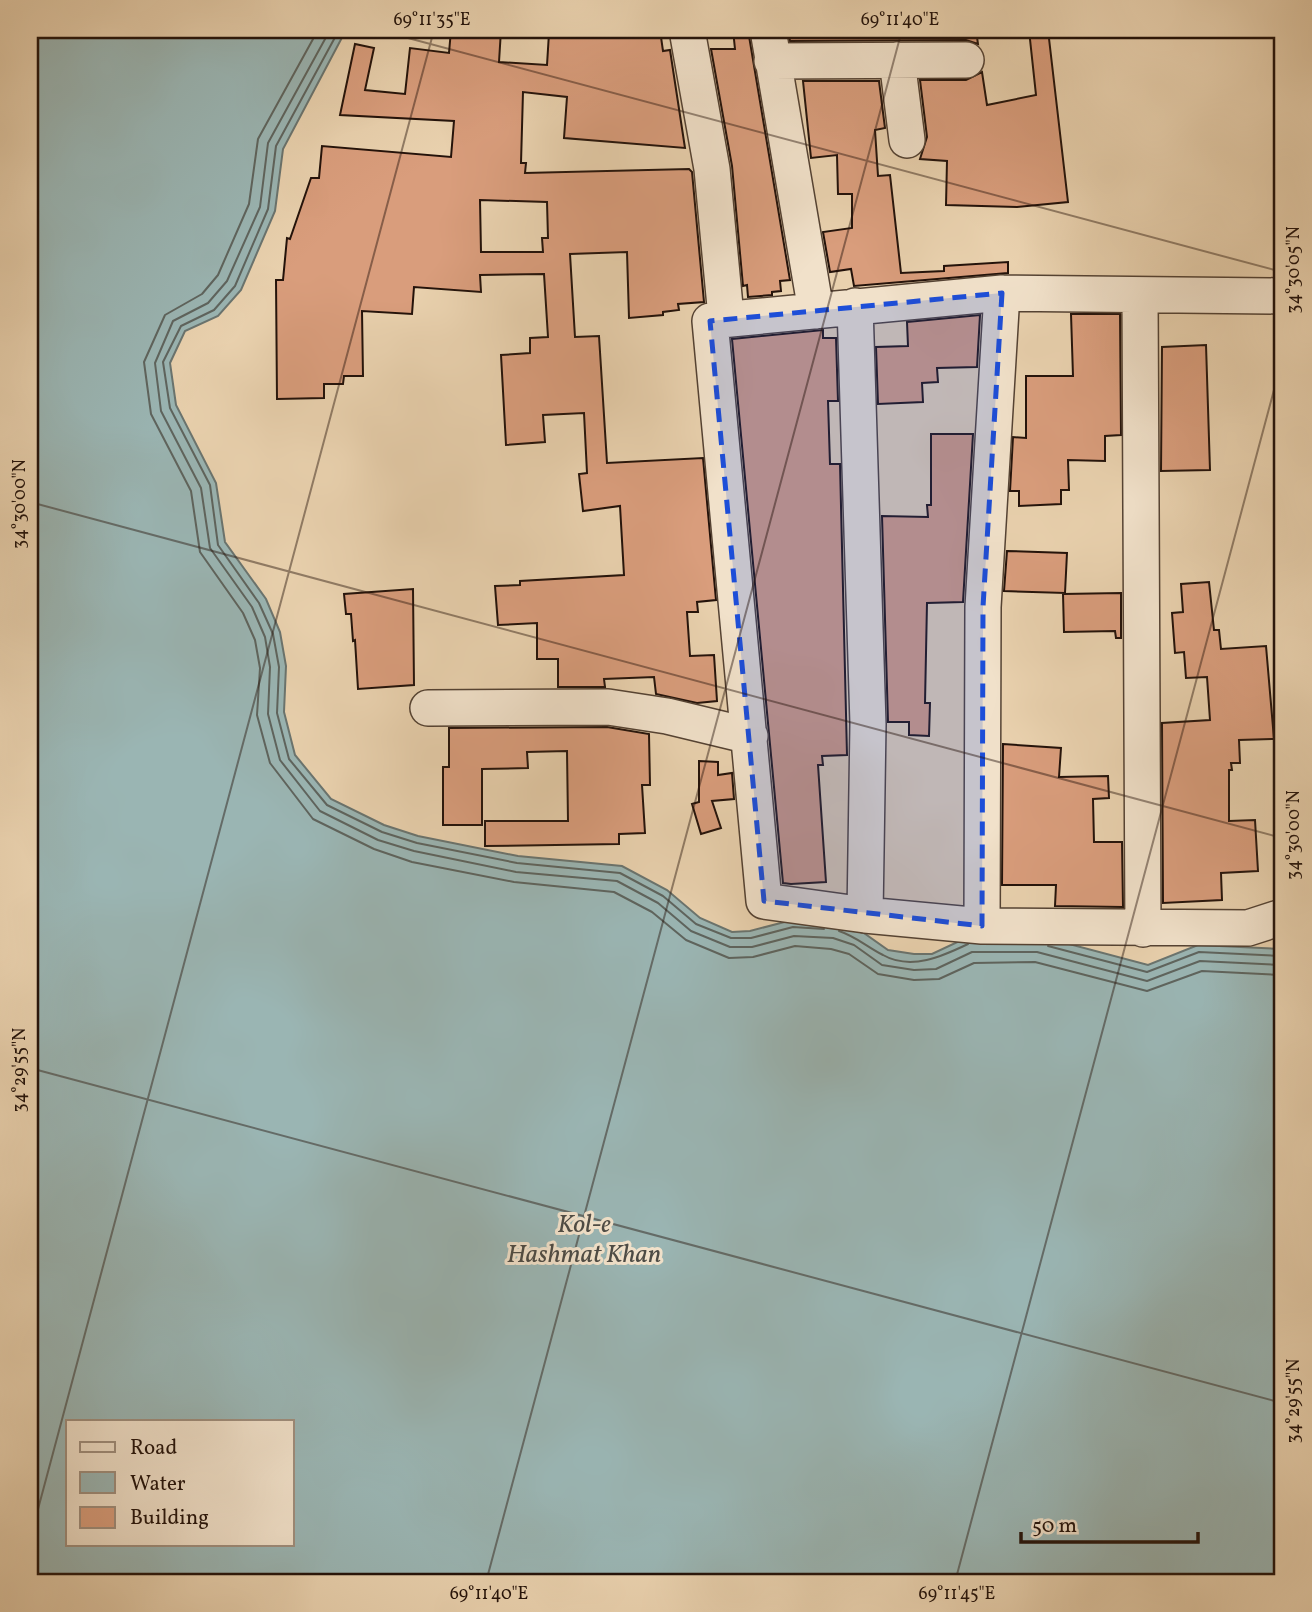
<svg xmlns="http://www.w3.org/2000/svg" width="1312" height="1612" font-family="Vollkorn,serif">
<rect width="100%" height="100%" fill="#e9d1ae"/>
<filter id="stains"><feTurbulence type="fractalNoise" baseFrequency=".00286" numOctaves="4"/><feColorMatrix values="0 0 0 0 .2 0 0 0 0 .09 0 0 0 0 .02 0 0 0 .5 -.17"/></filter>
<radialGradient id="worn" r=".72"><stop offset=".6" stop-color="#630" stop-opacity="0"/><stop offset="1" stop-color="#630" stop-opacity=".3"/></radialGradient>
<!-- water -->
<path fill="#9ab5b3" stroke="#6a746f" stroke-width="2" fill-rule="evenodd" d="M 30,30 L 346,30 L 283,149 L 275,211 L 241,290 L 218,316 L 185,331 L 170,363 L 176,405 L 216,483 L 225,542 L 266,599 L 280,632 L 286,666 L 284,712 L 295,755 L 331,799 L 384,825 L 418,836 L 518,856 L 622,866 L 667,890 L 700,918 L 732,932 L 750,931 L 792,920 L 861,931 L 888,950 L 914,954 L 932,954 L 968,937 L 1039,936 L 1148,965 L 1198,945 L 1282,949 L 1282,1582 L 30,1582 ZM 68,1421 L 292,1421 L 292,1544 L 68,1544 Z"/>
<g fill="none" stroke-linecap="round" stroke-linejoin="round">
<!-- shore -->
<path stroke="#5e645e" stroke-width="2" d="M 318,30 L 258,139 L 249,204 L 218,275 L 202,294 L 165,315 L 144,362 L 151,414 L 191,491 L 200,552 L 243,613 L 255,640 L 260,668 L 257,715 L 270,763 L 313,819 L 374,849 L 412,862 L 514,882 L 614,892 L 652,912 L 686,940 L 729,958 L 753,957 L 795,946 L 831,949 L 849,954 L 878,974 L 914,980 L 939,979 L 974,963 L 1035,962 L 1147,991 L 1202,971 L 1282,975
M 330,30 L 268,143 L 260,207 L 227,281 L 208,303 L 173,321 L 155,363 L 161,411 L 201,488 L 210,548 L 252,607 L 265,637 L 270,667 L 268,714 L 280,760 L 320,811 L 378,840 L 414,851 L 516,872 L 617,881 L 658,903 L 691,931 L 730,947 L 752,947 L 794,936 L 833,938 L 854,945 L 882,965 L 914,970 L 936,969 L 972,952 L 1037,952 L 1147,981 L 1200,961 L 1282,965
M 339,30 L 276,146 L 268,209 L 235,286 L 214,310 L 181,326 L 163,362 L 170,408 L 210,485 L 218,545 L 259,603 L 273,634 L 279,667 L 277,713 L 289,759 L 327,805 L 382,832 L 417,843 L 517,863 L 620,873 L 663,896 L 696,924 L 731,938 L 751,938 L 793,927 L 824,929
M 839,931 C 857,937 867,947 883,955 C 911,971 943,956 968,944
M 1048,946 L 1147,972 L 1199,952 L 1282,956"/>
</g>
<!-- building -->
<path fill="#d99d7c" stroke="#23120a" stroke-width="2" fill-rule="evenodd" d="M 451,30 L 501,30 L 499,62 L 547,65 L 549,33 L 556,33 L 556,30 L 660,30 L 663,51 L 670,50 L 685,148 L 564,138 L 567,97 L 523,92 L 521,163 L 526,163 L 525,173 L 689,169 L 692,172 L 704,302 L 678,304 L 679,310 L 663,312 L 663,315 L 629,318 L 627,252 L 570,254 L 575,337 L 599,336 L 607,463 L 703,458 L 716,600 L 697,602 L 698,612 L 687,612 L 690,656 L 714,655 L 717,701 L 697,703 L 656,694 L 654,677 L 604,679 L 605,687 L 558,687 L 558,659 L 537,659 L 537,623 L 498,625 L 495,586 L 520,585 L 520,581 L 624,575 L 620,506 L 583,511 L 579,474 L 587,473 L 584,413 L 543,415 L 545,442 L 506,445 L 501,355 L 530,353 L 530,338 L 548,337 L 544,274 L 480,275 L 481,292 L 414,287 L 412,314 L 362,311 L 363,376 L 344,376 L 343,384 L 324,384 L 324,398 L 277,399 L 276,280 L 283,280 L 287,238 L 290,239 L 311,178 L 319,178 L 322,146 L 451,157 L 454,121 L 340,115 L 355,44 L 374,48 L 365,90 L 405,94 L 410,48 L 449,53 ZM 480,200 L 547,202 L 548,238 L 542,238 L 543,252 L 481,252 Z
M 733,30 L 748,30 L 790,280 L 780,281 L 781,291 L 772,292 L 772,295 L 748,297 L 747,285 L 743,286 L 732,166 L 711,49 L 735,49 Z
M 788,30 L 976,30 L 978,44 L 966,40 L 790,41 Z
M 1029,30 L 1048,30 L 1068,202 L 1017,207 L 946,205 L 947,161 L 920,159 L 927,137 L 920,80 L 966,80 L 982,72 L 987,105 L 1036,95 Z
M 803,81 L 879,81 L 885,128 L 875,130 L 878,176 L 890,175 L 901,273 L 944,271 L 944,266 L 1008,262 L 1008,273 L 854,286 L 851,269 L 830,272 L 823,232 L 852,228 L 852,194 L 838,194 L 837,155 L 811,158 Z
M 1071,314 L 1120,314 L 1121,435 L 1105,436 L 1105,461 L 1068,460 L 1069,490 L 1061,490 L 1061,504 L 1019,506 L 1019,491 L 1010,491 L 1013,437 L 1026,438 L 1026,376 L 1073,376 Z
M 980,315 L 977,367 L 937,368 L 938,382 L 922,383 L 923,402 L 878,404 L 876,347 L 908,346 L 907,322 Z
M 823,330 L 823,338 L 836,338 L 838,401 L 828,401 L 830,464 L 840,464 L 847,755 L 822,756 L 823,765 L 818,765 L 826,882 L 791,884 L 783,883 L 732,339 Z
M 1206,345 L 1210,470 L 1161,471 L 1162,347 Z
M 931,434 L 973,434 L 963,602 L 927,603 L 925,703 L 930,703 L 929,736 L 909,735 L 909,722 L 888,722 L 882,516 L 928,517 L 927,505 L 931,505 Z
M 1007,551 L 1067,553 L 1065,593 L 1004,591 Z
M 1209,582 L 1214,630 L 1219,630 L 1221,649 L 1266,646 L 1274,739 L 1239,740 L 1240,763 L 1231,763 L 1232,770 L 1229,770 L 1229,821 L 1255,820 L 1258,871 L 1221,873 L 1222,900 L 1163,903 L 1162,723 L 1210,720 L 1207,677 L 1186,678 L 1184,652 L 1175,653 L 1172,613 L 1183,612 L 1181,584 Z
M 413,589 L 414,685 L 358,689 L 355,640 L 353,641 L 351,614 L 346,614 L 344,594 Z
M 1121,593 L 1121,638 L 1116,638 L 1115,631 L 1064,632 L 1063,594 Z
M 607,727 L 649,734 L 650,785 L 642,785 L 645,833 L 619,834 L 619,844 L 485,846 L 485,821 L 568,821 L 567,751 L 527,752 L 528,768 L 482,769 L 482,825 L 443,825 L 443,767 L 449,767 L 449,728 Z
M 1003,744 L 1061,748 L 1059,777 L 1108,776 L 1109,798 L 1093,799 L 1094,842 L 1122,842 L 1123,907 L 1055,906 L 1056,885 L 1002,885 Z
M 699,761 L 718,762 L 718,775 L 732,773 L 734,799 L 712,801 L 721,828 L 701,834 L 692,804 L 699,802 Z"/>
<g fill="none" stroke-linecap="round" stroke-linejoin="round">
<defs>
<path id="minor" d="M 687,30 L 712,169 L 726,317
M 768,30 L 816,311
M 897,60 L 907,140
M 772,61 L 966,60
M 1140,296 L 1143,929
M 1282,296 L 1002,293 L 710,321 L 764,901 L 865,915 L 982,926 L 1248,928 L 1282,917
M 855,306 L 868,724 L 865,915
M 428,708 L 608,707 L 667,716 L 750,736
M 982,926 L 983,607 L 1002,293"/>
</defs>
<!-- minor casing -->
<use href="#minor" stroke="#544233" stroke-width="38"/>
<!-- minor -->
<use href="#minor" stroke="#f1e1ca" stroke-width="35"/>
</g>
<!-- marked area -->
<path fill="#1d4ed8" fill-opacity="0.2" stroke="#1d4ed8" stroke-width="5" stroke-dasharray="14 9" stroke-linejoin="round" d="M 1002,293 L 983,607 L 982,926 L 764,901 L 710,321 Z"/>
<!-- ticks -->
<path fill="none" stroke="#23120a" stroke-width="2" stroke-opacity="0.45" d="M 378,30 L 1282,272M 30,502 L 1282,838M 30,1068 L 1282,1403M 30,1539 L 434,30M 486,1582 L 902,30M 955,1582 L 1282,360"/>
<g text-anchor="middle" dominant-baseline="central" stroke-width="6" stroke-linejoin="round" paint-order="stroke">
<!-- water labels -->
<g font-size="26" font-style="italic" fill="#4d4b45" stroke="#f1e1ca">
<text x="584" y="1225">Kol-e<tspan x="584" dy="30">Hashmat Khan</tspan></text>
</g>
</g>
<!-- margin -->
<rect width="1312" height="1612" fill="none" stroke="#e9d1ae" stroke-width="77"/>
<!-- legend -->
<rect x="66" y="1420" width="228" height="126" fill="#f1e1ca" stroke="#9f8e7d" stroke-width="2"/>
<rect x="80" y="1442" width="35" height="10" fill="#f1e1ca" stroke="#9f8e7d" stroke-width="2"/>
<text x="130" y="1454" font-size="21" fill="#23120a">Road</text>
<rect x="80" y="1472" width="35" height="21" fill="#9ab5b3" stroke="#9f8e7d" stroke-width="2"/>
<text x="130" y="1490" font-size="21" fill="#23120a">Water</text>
<rect x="80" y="1507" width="35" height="21" fill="#d99d7c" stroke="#9f8e7d" stroke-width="2"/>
<text x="130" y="1524" font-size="21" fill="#23120a">Building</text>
<!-- scale -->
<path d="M1021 1532v10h177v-10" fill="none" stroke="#23120a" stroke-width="3.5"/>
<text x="1032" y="1532" font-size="21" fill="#23120a" stroke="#f1e1ca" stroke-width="5" paint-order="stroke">50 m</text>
<rect x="38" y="38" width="1236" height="1536" fill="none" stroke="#23120a" stroke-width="2.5"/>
<g font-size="18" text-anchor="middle" fill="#23120a">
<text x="432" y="25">69°11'35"E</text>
<text x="900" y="25">69°11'40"E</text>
<text transform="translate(1293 270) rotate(-90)" y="6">34°30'05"N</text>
<text transform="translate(19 504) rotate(-90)" y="6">34°30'00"N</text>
<text transform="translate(1293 835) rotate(-90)" y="6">34°30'00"N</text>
<text transform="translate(19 1070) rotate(-90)" y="6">34°29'55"N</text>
<text transform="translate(1293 1401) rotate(-90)" y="6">34°29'55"N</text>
<text x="489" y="1599">69°11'40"E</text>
<text x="957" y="1599">69°11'45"E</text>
</g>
<rect width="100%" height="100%" filter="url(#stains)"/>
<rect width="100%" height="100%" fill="url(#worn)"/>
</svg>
